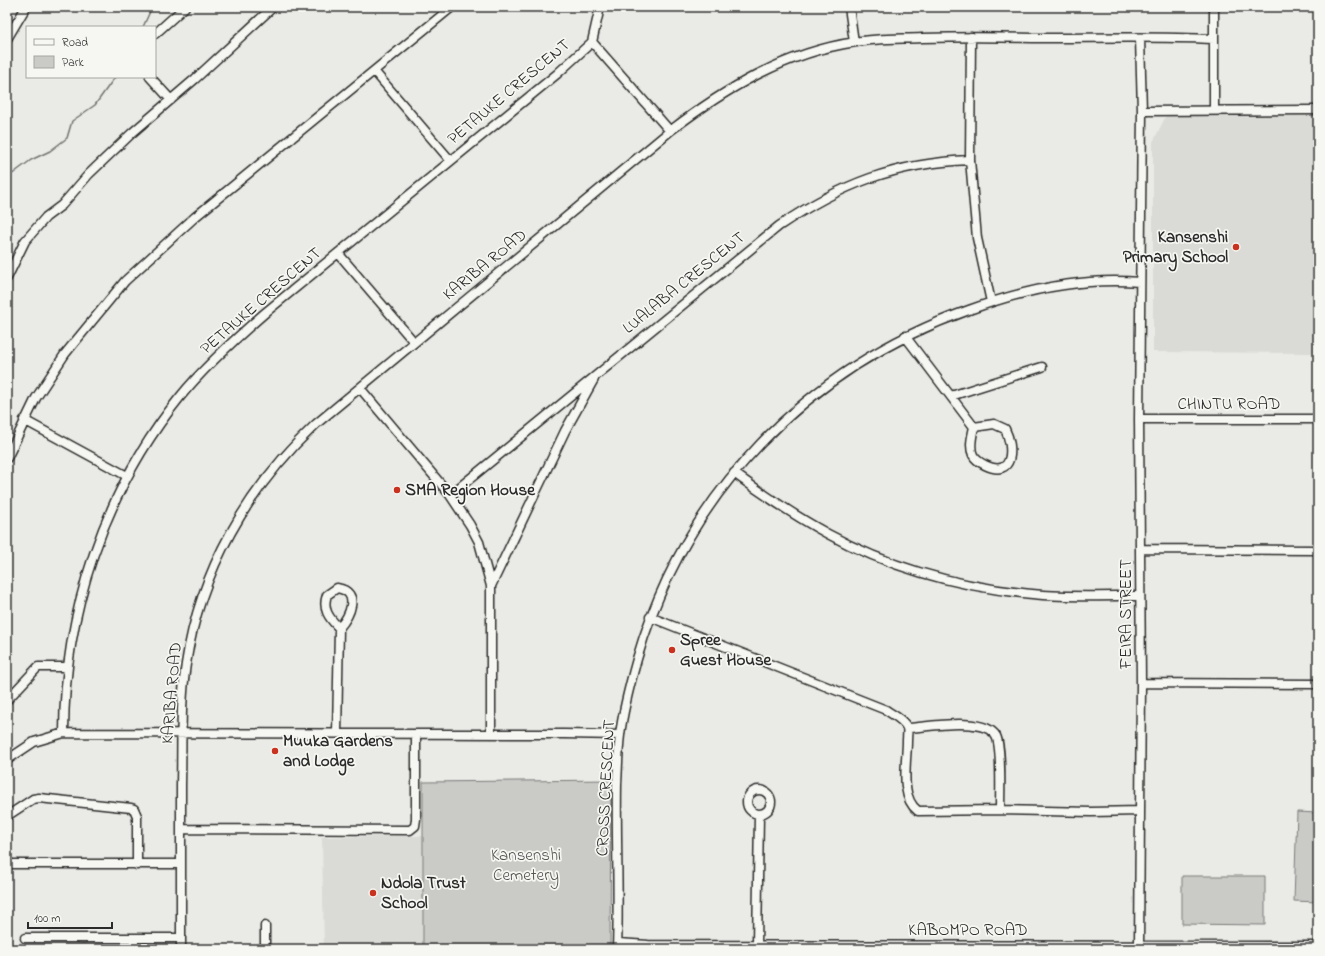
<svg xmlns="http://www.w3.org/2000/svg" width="1325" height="956" font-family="'Indie Flower',sans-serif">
<rect width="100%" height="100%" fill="#eaeae6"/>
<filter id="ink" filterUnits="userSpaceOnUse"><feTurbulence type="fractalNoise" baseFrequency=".025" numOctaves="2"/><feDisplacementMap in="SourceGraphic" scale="8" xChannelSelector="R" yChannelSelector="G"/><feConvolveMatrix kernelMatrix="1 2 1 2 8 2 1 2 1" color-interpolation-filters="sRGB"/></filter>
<g filter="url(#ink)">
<!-- built -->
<path fill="#dadad6" d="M 1318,115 L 1318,353 L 1153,352 L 1153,142 L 1166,116 Z
M 423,836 L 423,949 L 324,949 L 322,837 Z"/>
<!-- green -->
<path fill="#cacac7" stroke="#7a7a79" d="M 611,780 L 610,949 L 423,949 L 423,782 Z
M 1297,812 L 1318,813 L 1318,902 L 1294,901 Z
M 1182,876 L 1265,876 L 1265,925 L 1182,924 Z"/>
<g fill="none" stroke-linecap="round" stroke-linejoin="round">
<!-- stream -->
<path stroke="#727270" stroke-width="1.5" d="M 143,27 L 152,7
M 7,178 L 31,160 L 50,151 L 67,138 L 72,121 L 95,105 L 115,77"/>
<defs>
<path id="minor" d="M 849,7 L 854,42
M 1214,7 L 1214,110
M 155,34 L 185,7
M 971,37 L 970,160 L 977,238 L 991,302
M 7,39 L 26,7
M 592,42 L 670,131
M 374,71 L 450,160
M 150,77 L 171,100
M 1142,111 L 1318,110
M 338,253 L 414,342
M 7,278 L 25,241 L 46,217 L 62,205 L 89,174 L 132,133 L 195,79 L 273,7
M 905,336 L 974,427 C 972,436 969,447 973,455 C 975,459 981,463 985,465 C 1014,479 1014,447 1005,429 L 994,424 L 974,427
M 360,388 L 450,495 L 470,525 L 479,542 L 491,586 L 491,734
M 951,396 L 1042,367
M 1139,419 L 1318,419
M 24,420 L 127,476
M 7,458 L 36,398 L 65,354 L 125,281 L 195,217 L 452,7
M 734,473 C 764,495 795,516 828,534 C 894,570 968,589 1043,595 C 1075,597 1108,596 1140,596
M 450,495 L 779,226 C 841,184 895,163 970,160
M 1141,549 L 1318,550
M 491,586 L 565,431 L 594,379
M 650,617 L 886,710 C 893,715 904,720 907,728 C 908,731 907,737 907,741 C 907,762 899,797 918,811 L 1000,810 L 1091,812 L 1140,811
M 1141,683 L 1318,684
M 7,700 L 38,667 L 68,667
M 907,728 C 927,727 985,716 996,736 C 1002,747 1000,795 1000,810
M 64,733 L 564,734 L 620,735
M 337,733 L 339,628 C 349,617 362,592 337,588 L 327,595 C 322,609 329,618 339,628
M 7,760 L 34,742 L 64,733 C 64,613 104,491 180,397 C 205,366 236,338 266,312 L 557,74 L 592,42 L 600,7
M747 802a12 12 0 1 1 24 0a12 12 0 1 1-24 0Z
M 7,816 L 33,799 L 39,798 L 131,808 L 134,809 L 137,816 L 137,865
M 181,829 L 410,830 L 415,826 L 416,819 L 416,734
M 7,864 L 181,864
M 25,938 L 181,938
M 134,939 L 134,949
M 618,943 L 648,945 L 1318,946
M 757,945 L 759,815
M 1139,946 L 1141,683 L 1139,419 L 1142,111 L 1140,38
M 181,949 C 181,894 181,840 181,785 C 182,745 180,704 186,664 C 200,570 248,488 316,424 L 670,131 C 725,89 786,52 856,42 C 877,38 900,39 922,38 C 959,37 996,37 1033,38 C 1094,38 1154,36 1214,39
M 265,949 L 265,926
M 617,949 C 619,894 616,839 617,784 C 618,767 618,751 620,735 C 623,710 630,684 637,659 C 685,493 807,368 969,310 C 1023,290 1083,277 1140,282"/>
</defs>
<!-- minor casing -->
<use href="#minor" stroke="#2b2b2b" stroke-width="11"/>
<!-- minor -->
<use href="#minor" stroke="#f6f6f2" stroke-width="8"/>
</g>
</g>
<!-- markers -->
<g fill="#c8321e" stroke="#f6f6f2" stroke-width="1.5">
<circle cx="1236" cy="247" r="4"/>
<circle cx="397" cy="490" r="4"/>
<circle cx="672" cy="650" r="4"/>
<circle cx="275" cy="751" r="4"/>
<circle cx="373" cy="893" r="4"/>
</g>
<g text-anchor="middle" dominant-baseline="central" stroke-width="3.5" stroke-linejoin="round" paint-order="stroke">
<!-- street labels -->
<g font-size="17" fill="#2b2b2b" stroke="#f6f6f2">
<text transform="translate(509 92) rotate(-40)">PETAUKE CRESCENT</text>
<text transform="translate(485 265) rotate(-39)">KARIBA ROAD</text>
<text transform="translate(684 283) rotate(-39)">LUALABA CRESCENT</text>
<text transform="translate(261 301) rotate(-41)">PETAUKE CRESCENT</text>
<text x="1229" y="404">CHINTU ROAD</text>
<text transform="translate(1126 614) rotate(-90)">FEIRA STREET</text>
<text transform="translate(172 693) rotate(-85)">KARIBA ROAD</text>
<text transform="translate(606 788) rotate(-87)">CROSS CRESCENT</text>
<text x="968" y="930">KABOMPO ROAD</text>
</g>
<!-- poi labels -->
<g font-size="17" font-weight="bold" fill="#2b2b2b" stroke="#f6f6f2" text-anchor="start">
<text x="1228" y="237" text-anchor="end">Kansenshi<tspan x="1228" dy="20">Primary School</tspan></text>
<text x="405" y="490">SMA Region House</text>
<text x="680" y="640">Spree<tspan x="680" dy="20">Guest House</tspan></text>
<text x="283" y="741">Muuka Gardens<tspan x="283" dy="20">and Lodge</tspan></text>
<text x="381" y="883">Ndola Trust<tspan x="381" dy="20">School</tspan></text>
</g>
<!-- park labels -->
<g font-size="17" fill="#535352" stroke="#f6f6f2">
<text x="526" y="855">Kansenshi<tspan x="526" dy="20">Cemetery</tspan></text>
</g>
</g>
<!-- margin -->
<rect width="1325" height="956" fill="none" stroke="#f6f6f2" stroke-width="24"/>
<rect x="12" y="12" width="1301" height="932" fill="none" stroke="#2b2b2b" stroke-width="1.5" filter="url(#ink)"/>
<!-- legend -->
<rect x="26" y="26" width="130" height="52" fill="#f6f6f2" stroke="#a5a5a2"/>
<rect x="34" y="39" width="20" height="6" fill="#f6f6f2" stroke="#a5a5a2"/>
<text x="62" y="46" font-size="12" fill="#2b2b2b">Road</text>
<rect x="34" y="56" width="20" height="12" fill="#cacac7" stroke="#a5a5a2"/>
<text x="62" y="66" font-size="12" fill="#2b2b2b">Park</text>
<!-- scale -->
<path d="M28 922v6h84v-6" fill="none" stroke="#2b2b2b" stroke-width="2"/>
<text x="34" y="922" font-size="12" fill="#2b2b2b" stroke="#f6f6f2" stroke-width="3" paint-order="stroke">100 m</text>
</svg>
